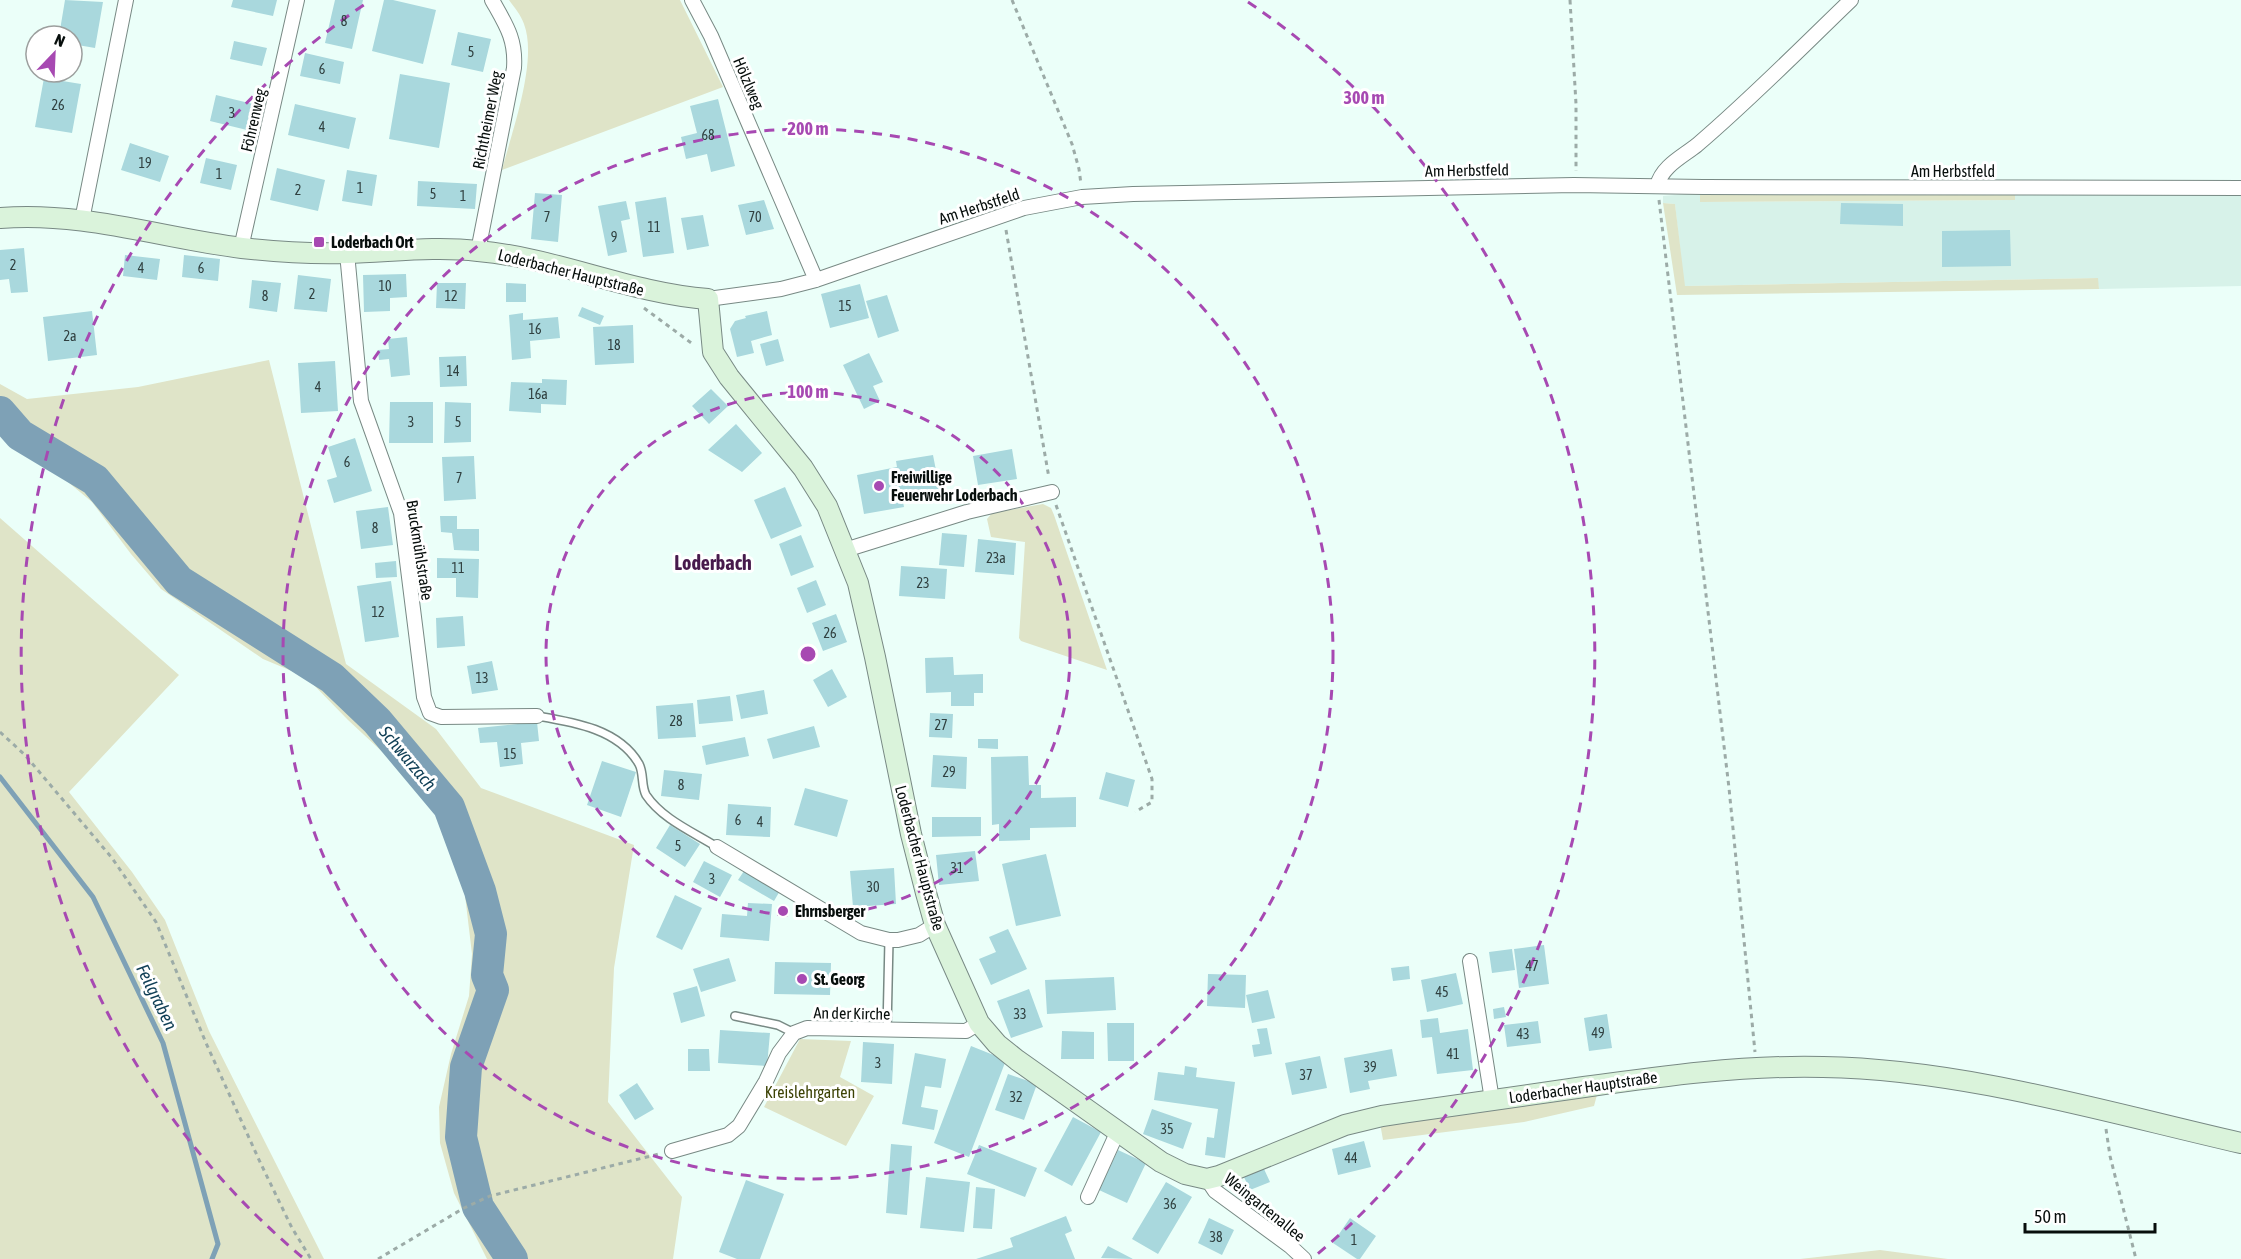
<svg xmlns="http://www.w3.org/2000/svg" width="2241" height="1259" font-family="'Asap Condensed',sans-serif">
<rect width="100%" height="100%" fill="#ebfff9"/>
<!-- built -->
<path fill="#d7f2e9" d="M 1700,193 L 1700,202 L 2014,200 L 2015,193 L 2241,195 L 2241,286 L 2099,289 L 2097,278 L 1684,286 L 1675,204 L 1663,203 L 1663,196 Z"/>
<!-- green -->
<path fill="#dfe4c8" d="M 509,0 L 680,0 L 723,87 L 502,170 C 512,131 538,61 524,24 C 521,15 514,7 509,0 Z
M 1700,193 L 2015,193 L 2015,200 L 1700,202 Z
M 1663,203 L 1675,204 L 1685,286 L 2098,278 L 2099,289 L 1677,295 Z
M 269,360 L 346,664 L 436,729 L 481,788 L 634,845 L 614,968 L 608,1102 L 682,1197 L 673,1259 L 487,1259 L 454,1193 L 440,1143 L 439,1107 L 451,1054 L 469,996 L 472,954 L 464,887 L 450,836 L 419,786 L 348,720 L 306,677 L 263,659 L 161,589 L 131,554 L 92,502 L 56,472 L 0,434 L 0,384 L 27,399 L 138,387 Z
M 1043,504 L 1051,508 L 1054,515 L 1107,670 L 1021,641 L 1019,638 L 1025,542 L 991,537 L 987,519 L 992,513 Z
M 0,518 L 179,675 L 69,792 L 132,872 L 165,920 L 209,1031 L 324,1259 L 0,1259 Z
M 800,1039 L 851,1041 L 840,1077 L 874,1096 L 846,1146 L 764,1107 Z
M 1597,1095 L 1594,1106 L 1524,1122 L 1383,1140 L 1380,1123 Z
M 1880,1250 L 1948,1259 L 1800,1259 Z"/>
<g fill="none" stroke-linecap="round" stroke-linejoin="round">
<!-- stream -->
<path stroke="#7ea1b6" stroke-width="5" d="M 0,777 L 93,897 L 163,1043 L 218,1244 L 212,1259"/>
<!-- river -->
<path stroke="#7ea1b6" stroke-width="32" d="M 0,412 L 20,435 L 95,480 L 179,581 L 332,678 L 377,721 L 449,807 L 480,891 L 491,934 L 487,975 L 493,990 L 466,1067 L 461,1137 L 478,1207 L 512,1259"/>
</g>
<!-- building -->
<path fill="#a9d8dd" d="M 65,0 L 103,2 L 95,48 L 72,44 L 72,36 L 59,36 Z
M 233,0 L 277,0 L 273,16 L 231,7 Z
M 335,0 L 363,0 L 352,49 L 325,43 Z
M 384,0 L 393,0 L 436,10 L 423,64 L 372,51 Z
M 458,32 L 491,39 L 483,72 L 451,65 Z
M 234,41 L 267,48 L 262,66 L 230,59 Z
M 305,53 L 344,62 L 340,84 L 300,76 Z
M 400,74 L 450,83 L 439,148 L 389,139 Z
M 44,78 L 81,84 L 72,133 L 35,127 Z
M 216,95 L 253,104 L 247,130 L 210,121 Z
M 718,99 L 735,166 L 711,172 L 707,154 L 686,159 L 681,137 L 697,133 L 690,106 Z
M 295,104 L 356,118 L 349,149 L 288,135 Z
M 130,143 L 169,156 L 160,182 L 121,170 Z
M 206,158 L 237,165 L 231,190 L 200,183 Z
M 277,168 L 325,180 L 318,211 L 270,200 Z
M 347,170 L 377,175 L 372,206 L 342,201 Z
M 418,181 L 477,184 L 475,209 L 417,206 Z
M 535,193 L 562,195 L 558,242 L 531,239 Z
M 666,197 L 674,253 L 643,257 L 635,202 Z
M 764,200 L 774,229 L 746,235 L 738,205 Z
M 626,201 L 630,219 L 621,221 L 627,252 L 608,256 L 598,206 Z
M 1841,203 L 1903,204 L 1903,226 L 1840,224 Z
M 703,215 L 709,246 L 687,250 L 681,218 Z
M 2010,230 L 2011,266 L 1942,267 L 1942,231 Z
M 24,248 L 28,292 L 11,293 L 9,279 L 0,280 L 0,250 Z
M 125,255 L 160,259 L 157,280 L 123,276 Z
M 184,255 L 220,259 L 218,281 L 182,277 Z
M 406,274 L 407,297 L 390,298 L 390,311 L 364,312 L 363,275 Z
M 298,275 L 331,279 L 327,312 L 294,309 Z
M 252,280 L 281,283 L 277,312 L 249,308 Z
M 437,283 L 466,283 L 465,309 L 436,308 Z
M 506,283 L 526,284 L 526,302 L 506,302 Z
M 860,284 L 869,318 L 830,328 L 821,294 Z
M 887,295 L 899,331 L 878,338 L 866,301 Z
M 582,307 L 604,316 L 600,325 L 578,316 Z
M 92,311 L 97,355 L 48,361 L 43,317 Z
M 767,311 L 772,335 L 751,341 L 754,353 L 737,357 L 730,329 L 735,321 L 746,318 L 745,316 Z
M 523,313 L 523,320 L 558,317 L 560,338 L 530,341 L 531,358 L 512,360 L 509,315 Z
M 633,325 L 634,363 L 595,365 L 593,327 Z
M 407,337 L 410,375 L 391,377 L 389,359 L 379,360 L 378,350 L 389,349 L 388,339 Z
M 778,339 L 784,361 L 766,366 L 760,344 Z
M 869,353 L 883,382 L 873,386 L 880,401 L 864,409 L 843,365 Z
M 466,356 L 467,386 L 440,387 L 439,357 Z
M 335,361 L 338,411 L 301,413 L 298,363 Z
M 542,379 L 567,380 L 566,405 L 541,404 L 541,413 L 509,411 L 511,382 L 542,383 Z
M 711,389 L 728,406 L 709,424 L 692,406 Z
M 390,402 L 433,402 L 433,443 L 389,443 Z
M 445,402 L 471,403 L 471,442 L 444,443 Z
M 736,424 L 762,453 L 742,472 L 708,450 Z
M 355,438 L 372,491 L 334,503 L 327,480 L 337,477 L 328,447 Z
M 1012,449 L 1017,479 L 978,485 L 973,456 Z
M 933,455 L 940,491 L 902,497 L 904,507 L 864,514 L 857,475 L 897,467 L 896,461 Z
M 474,456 L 476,499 L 444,501 L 442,457 Z
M 785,487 L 802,526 L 771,539 L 754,500 Z
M 388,507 L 393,545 L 361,549 L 356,511 Z
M 440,516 L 457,516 L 457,529 L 479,529 L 479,551 L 454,550 L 452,533 L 441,532 Z
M 942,533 L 967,535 L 964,567 L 939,565 Z
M 801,535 L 814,567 L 791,576 L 779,544 Z
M 978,539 L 1016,543 L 1014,575 L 975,572 Z
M 437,558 L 479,559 L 478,598 L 456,597 L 456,578 L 437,578 Z
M 396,561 L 397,577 L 376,578 L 375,563 Z
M 901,566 L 947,569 L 945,599 L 899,596 Z
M 816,580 L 826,605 L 807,613 L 797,588 Z
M 391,581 L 399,637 L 365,642 L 357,586 Z
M 836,614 L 847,642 L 823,651 L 812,623 Z
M 463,616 L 465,646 L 437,648 L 436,618 Z
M 953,657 L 954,675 L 983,674 L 983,693 L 974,693 L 974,706 L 951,706 L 951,692 L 926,693 L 925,658 Z
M 492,661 L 498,690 L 472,694 L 467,666 Z
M 832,669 L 847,697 L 828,707 L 813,680 Z
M 764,690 L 768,714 L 741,719 L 736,695 Z
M 730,696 L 733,721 L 699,724 L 697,700 Z
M 693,703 L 696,737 L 658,739 L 656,706 Z
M 930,713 L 953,714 L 952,738 L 929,737 Z
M 537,722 L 539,741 L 521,743 L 523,764 L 500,767 L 497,742 L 480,743 L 478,728 Z
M 814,726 L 820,747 L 773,759 L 767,739 Z
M 745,737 L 749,756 L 706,765 L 702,746 Z
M 978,739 L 998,739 L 998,749 L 978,748 Z
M 933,755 L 967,757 L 966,789 L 931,787 Z
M 1028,756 L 1029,785 L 1041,785 L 1041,798 L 1076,797 L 1076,827 L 1030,828 L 1030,840 L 999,841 L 999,824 L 992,825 L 991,757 Z
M 602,761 L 636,772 L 621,817 L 587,805 Z
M 664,770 L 702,774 L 699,800 L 661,796 Z
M 1106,772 L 1135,780 L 1128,807 L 1099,799 Z
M 805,788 L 848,800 L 837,837 L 794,825 Z
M 728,804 L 771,807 L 770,837 L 726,835 Z
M 932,817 L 981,817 L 981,836 L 932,837 Z
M 670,825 L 700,844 L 685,867 L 656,848 Z
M 975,851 L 979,881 L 939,885 L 936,855 Z
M 1046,854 L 1061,916 L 1016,926 L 1002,864 Z
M 704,861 L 732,875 L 720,897 L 693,882 Z
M 746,868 L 781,889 L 774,901 L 738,880 Z
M 894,868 L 896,904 L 853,907 L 850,871 Z
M 675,895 L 702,908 L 682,950 L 656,937 Z
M 748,903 L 772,904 L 769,941 L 720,937 L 722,914 L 747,916 Z
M 1008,929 L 1027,969 L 991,985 L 979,959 L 996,952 L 989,937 Z
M 1544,945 L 1549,984 L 1519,988 L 1514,949 Z
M 1512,949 L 1515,970 L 1492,973 L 1489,952 Z
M 729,958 L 736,981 L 701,992 L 693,969 Z
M 775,962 L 831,963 L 830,995 L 774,994 Z
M 1409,966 L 1410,979 L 1393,981 L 1391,968 Z
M 1456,973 L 1463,1004 L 1427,1012 L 1421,980 Z
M 1208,974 L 1246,975 L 1245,1008 L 1207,1006 Z
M 1114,977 L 1116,1010 L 1047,1014 L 1045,980 Z
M 697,986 L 705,1016 L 681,1023 L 673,993 Z
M 1029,989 L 1043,1027 L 1011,1038 L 997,1001 Z
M 1268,990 L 1275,1018 L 1252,1023 L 1246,995 Z
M 1504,1007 L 1506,1017 L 1494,1019 L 1493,1009 Z
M 1607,1014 L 1612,1048 L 1589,1051 L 1584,1018 Z
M 1438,1018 L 1440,1033 L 1468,1029 L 1473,1070 L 1437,1074 L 1432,1037 L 1422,1038 L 1420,1020 Z
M 1538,1021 L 1541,1043 L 1507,1047 L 1504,1025 Z
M 1107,1023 L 1134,1023 L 1134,1061 L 1108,1061 Z
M 1267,1028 L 1272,1054 L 1254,1057 L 1252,1045 L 1260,1044 L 1257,1029 Z
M 720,1030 L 770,1033 L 767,1066 L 718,1063 Z
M 1062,1031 L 1094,1032 L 1094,1059 L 1061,1059 Z
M 863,1042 L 894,1044 L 892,1084 L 861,1082 Z
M 971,1046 L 1006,1060 L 969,1157 L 934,1143 Z
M 688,1049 L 709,1049 L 710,1071 L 688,1071 Z
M 1392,1049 L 1397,1076 L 1368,1081 L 1370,1089 L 1350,1093 L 1344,1058 Z
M 915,1053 L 946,1059 L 941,1088 L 925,1086 L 921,1107 L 938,1110 L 934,1130 L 902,1124 Z
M 1320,1056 L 1327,1088 L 1292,1095 L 1285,1063 Z
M 1185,1066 L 1197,1068 L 1196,1077 L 1235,1082 L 1225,1158 L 1205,1155 L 1207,1137 L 1214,1138 L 1218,1109 L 1154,1100 L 1158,1072 L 1184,1075 Z
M 1008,1074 L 1037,1084 L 1024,1120 L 995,1110 Z
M 637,1083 L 654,1109 L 635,1120 L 619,1095 Z
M 1152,1109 L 1192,1123 L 1183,1149 L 1143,1134 Z
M 1073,1117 L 1101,1132 L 1072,1186 L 1044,1171 Z
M 1364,1141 L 1371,1167 L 1338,1175 L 1332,1149 Z
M 891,1144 L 912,1146 L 907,1215 L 886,1213 Z
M 979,1145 L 1037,1168 L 1025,1197 L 967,1174 Z
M 1118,1150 L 1146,1163 L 1127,1203 L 1099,1190 Z
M 1264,1169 L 1270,1182 L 1250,1190 L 1244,1177 Z
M 926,1177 L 970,1182 L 964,1232 L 920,1228 Z
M 746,1180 L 784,1194 L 760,1259 L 737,1259 L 719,1252 Z
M 1166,1182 L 1192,1197 L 1158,1254 L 1132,1239 Z
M 976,1187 L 995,1189 L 992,1229 L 973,1228 Z
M 1066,1216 L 1072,1231 L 1065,1234 L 1075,1259 L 976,1259 L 1013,1247 L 1010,1238 Z
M 1209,1218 L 1234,1230 L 1222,1255 L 1198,1243 Z
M 1350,1218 L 1376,1236 L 1360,1259 L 1357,1259 L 1333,1243 Z
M 1108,1246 L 1133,1259 L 1101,1258 Z"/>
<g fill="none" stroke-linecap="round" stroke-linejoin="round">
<defs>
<path id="lane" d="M 537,716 C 573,722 619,729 639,764 C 644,773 641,786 646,795 C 662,819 693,832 717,847
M 735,1016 L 778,1025 L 794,1033
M 887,1030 L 889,940"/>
<path id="street" d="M 692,0 L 711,36 L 816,280
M 1657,186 C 1662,166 1682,157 1697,145 C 1751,99 1800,49 1851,0
M 82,220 L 126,0
M 241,248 L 297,0
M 478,251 L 514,68 C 516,39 506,25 492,0
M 347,253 L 361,401 L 401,513 L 424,697 L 430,713 L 441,717 L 537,716
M 708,299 L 781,289 L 816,280 L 1024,208 L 1082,197 L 1133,194 L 1574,185 L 1703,187 L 2241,188
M 845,550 L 967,512 L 1052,492
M 717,847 L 861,933 L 889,940 L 898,940 L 919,935 L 935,925
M 1470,961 L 1492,1100
M 672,1151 L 728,1135 L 739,1126 L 766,1081 L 779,1053 L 794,1033 L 807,1028 L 966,1031 L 979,1023
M 1207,1179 L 1215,1191 L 1290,1246 L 1304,1259
M 1088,1197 L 1117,1133"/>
<path id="secondary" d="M 0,218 C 82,211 162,238 242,248 C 277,252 312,254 347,253 C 390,252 434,246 478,251 C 557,258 629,293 708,299 L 713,352 L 729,377 L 803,468 L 827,506 L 858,583 L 875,657 L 911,834 L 926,893 L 935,925 L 979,1023 L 997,1044 L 1017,1060 L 1161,1162 L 1185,1174 L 1207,1179 L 1219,1176 L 1345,1125 L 1382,1116 C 1449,1106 1516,1097 1584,1087 C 1663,1076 1742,1065 1823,1067 C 1962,1069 2105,1112 2241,1143"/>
</defs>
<!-- lane casing -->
<use href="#lane" stroke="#788984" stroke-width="10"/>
<!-- street casing -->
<use href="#street" stroke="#788984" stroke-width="16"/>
<!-- secondary casing -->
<use href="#secondary" stroke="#788984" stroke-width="22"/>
<!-- path -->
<path stroke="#9caba7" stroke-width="3" stroke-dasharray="4.5 4.5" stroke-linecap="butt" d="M 1012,0 L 1072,144 L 1079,169 L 1081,184
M 1570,0 L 1576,104 L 1576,171
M 1659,200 L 1729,788 L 1755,1052
M 1006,230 L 1049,478
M 644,308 L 694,345
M 1056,505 L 1152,779 L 1152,802 L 1135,812
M 0,732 L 25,755 L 112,858 L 156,922 L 206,1043 L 260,1162 L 292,1228 L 311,1259
M 2106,1129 L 2110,1156 L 2136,1259
M 378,1259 L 464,1208 L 490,1196 L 659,1154"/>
<!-- lane -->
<use href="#lane" stroke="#fff" stroke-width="7"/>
<!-- street -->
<use href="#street" stroke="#fff" stroke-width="14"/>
<!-- secondary -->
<use href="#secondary" stroke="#daf3db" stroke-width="20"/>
</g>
<!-- distance rings -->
<g fill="none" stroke="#a749b2" stroke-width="3" stroke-dasharray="10 8">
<circle cx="808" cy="654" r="262"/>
<circle cx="808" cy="654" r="525"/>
<path d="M302 1257A787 787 0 0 1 368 2M1248 2A787 787 0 0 1 1314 1257"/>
</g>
<!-- markers -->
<g fill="#a749b2" stroke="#fff" stroke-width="2">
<rect x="313" y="236" width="12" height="12" rx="3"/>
<circle cx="879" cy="486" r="6"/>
<circle cx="783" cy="911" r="6"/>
<circle cx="802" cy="979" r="6"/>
</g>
<g text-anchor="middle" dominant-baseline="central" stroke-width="6" stroke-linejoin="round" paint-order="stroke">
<!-- number labels -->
<g font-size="14" fill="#304040">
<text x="344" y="21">8</text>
<text x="471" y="52">5</text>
<text x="322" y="69">6</text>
<text x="58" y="105">26</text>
<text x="232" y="113">3</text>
<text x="322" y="127">4</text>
<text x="708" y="135">68</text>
<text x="145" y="163">19</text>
<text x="219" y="174">1</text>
<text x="360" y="188">1</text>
<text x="298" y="190">2</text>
<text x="433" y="194">5</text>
<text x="463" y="196">1</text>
<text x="547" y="217">7</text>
<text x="755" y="217">70</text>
<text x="654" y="227">11</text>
<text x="614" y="237">9</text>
<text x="13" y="265">2</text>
<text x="141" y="268">4</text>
<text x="201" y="268">6</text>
<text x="385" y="286">10</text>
<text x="312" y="294">2</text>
<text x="265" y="296">8</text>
<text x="451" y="296">12</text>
<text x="845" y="306">15</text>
<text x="535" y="329">16</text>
<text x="70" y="336">2a</text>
<text x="614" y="345">18</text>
<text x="453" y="371">14</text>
<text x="318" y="387">4</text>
<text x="538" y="394">16a</text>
<text x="411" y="422">3</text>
<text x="458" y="422">5</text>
<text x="347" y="462">6</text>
<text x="459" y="478">7</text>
<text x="375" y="528">8</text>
<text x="996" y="558">23a</text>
<text x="458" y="568">11</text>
<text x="923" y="583">23</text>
<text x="378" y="612">12</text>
<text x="830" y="633">26</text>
<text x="482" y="678">13</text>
<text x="676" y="721">28</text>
<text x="941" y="725">27</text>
<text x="510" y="754">15</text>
<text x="949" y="772">29</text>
<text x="681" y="785">8</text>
<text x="738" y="820">6</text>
<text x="760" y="822">4</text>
<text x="678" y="846">5</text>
<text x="957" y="868">31</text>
<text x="712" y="879">3</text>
<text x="873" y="887">30</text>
<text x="1532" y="966">47</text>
<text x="1442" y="992">45</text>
<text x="1020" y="1014">33</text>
<text x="1598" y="1033">49</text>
<text x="1523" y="1034">43</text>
<text x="1453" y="1054">41</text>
<text x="878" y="1063">3</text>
<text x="1370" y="1067">39</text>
<text x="1306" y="1075">37</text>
<text x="1016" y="1097">32</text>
<text x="1167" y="1129">35</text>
<text x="1351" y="1158">44</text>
<text x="1170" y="1204">36</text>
<text x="1216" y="1237">38</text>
<text x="1354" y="1240">1</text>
</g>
<!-- street labels -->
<g font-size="16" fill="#070e0c" stroke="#fff">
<text transform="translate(749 83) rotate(67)">Hölzlweg</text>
<text transform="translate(253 120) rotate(-77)">Föhrenweg</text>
<text transform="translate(487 120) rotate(-79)">Richtheimer Weg</text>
<text transform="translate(1467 170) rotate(-1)">Am Herbstfeld</text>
<text x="1953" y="171">Am Herbstfeld</text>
<text transform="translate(979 206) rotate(-18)">Am Herbstfeld</text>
<text transform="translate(571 272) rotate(14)">Loderbacher Hauptstraße</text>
<text transform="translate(420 550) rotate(81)">Bruckmühlstraße</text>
<text transform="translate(920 858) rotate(75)">Loderbacher Hauptstraße</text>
<text transform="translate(852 1013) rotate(1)">An der Kirche</text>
<text transform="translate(1583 1087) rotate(-8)">Loderbacher Hauptstraße</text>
<text transform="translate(1265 1207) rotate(39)">Weingartenallee</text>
</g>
<!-- poi labels -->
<g font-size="16" font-weight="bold" fill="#070e0c" stroke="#fff" text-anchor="start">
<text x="331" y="242">Loderbach Ort</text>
<text x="891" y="477">Freiwillige<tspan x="891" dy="18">Feuerwehr Loderbach</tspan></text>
<text x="795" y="911">Ehrnsberger</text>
<text x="814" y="979">St. Georg</text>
</g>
<!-- park labels -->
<g font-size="16" fill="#3c4204" stroke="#fff">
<text x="810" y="1092">Kreislehrgarten</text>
</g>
<!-- water labels -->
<g font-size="18" font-style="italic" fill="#103f56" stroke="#fff">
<text transform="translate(408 758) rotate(50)">Schwarzach</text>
<text transform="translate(157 997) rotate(64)">Feilgraben</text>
</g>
<!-- quarter labels -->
<g font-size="20" font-weight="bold" fill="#471a4c" stroke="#fff">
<text x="713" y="562">Loderbach</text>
</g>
</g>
<circle cx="808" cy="654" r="9" fill="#a749b2" stroke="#fff" stroke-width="3"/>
<g font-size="18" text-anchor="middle" font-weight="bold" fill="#a749b2" stroke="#fff" stroke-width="6" stroke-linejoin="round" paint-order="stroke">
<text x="1364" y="104">300 m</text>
<text x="808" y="135">200 m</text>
<text x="808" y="398">100 m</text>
</g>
<!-- north arrow -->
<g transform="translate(54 54) rotate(23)"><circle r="28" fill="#ffffff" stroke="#9c9f9e" stroke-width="1.5"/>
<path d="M0-4.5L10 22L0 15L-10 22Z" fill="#a749b2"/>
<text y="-9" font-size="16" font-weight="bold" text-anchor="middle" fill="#070e0c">N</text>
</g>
<!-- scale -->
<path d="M2025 1223v9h130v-9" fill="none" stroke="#070e0c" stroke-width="3"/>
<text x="2034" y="1223" font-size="18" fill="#070e0c" stroke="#ffffff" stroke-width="4.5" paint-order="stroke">50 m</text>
</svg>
